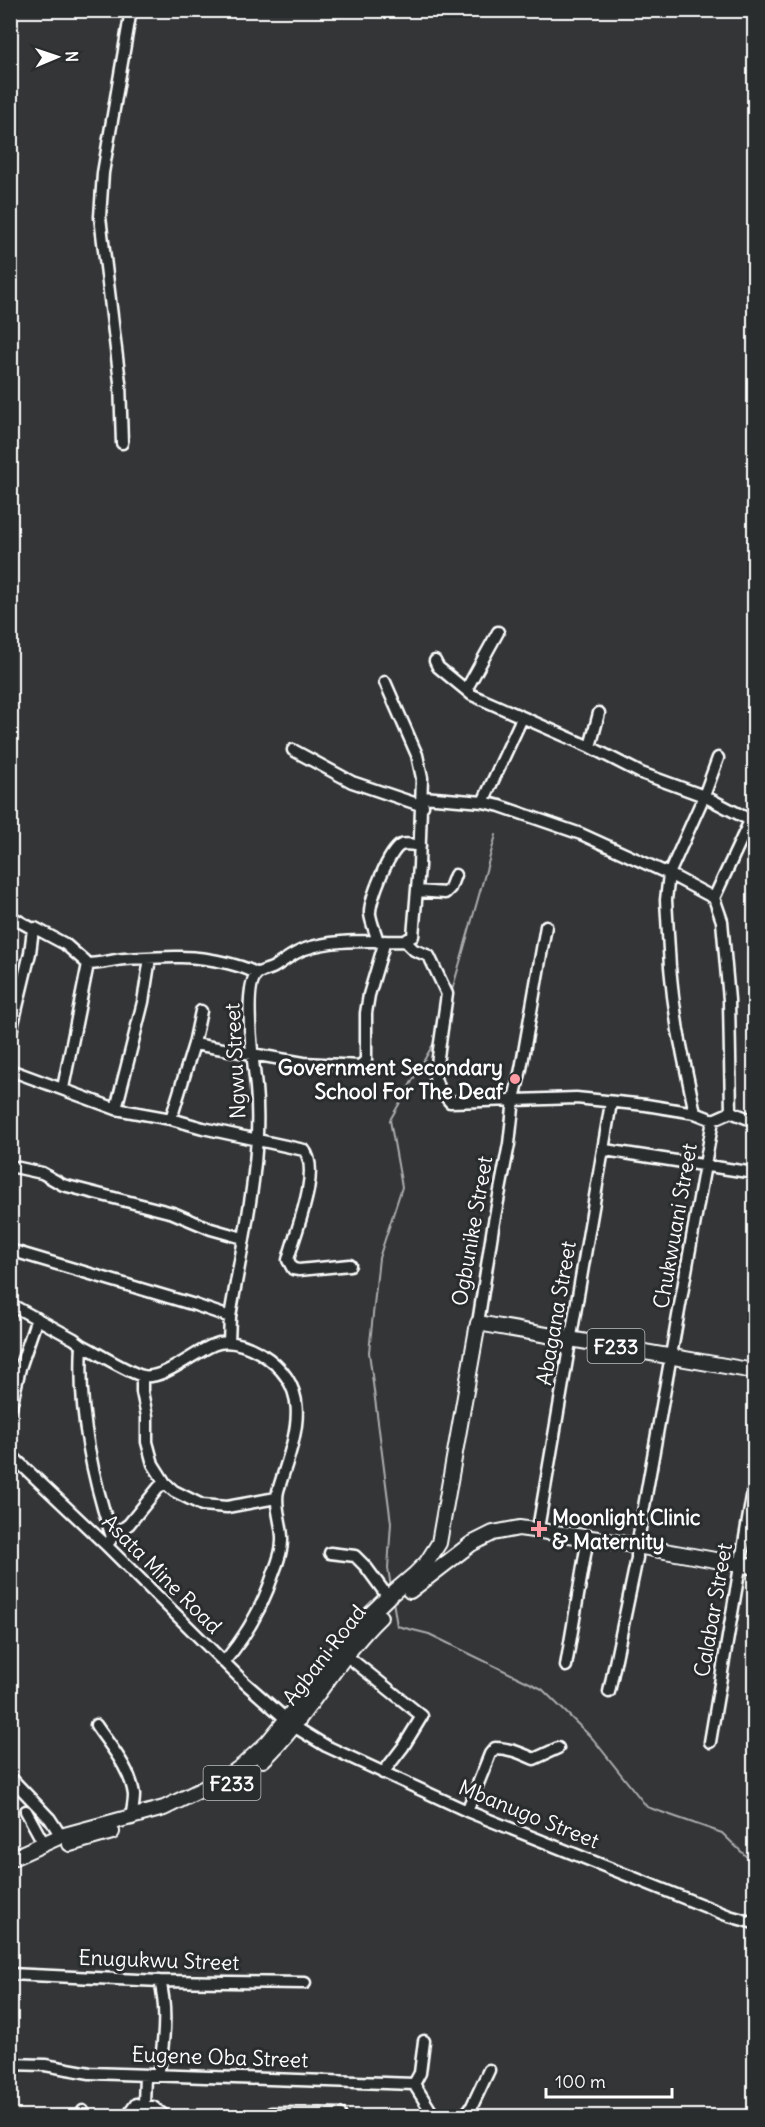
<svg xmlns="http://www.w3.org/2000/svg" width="765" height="2127" font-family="Delius,sans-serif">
<rect width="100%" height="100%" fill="#333536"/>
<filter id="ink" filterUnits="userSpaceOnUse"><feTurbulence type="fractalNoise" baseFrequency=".0167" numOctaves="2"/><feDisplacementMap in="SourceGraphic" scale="12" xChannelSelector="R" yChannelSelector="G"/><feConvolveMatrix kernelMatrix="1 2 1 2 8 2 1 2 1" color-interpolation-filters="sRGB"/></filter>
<g filter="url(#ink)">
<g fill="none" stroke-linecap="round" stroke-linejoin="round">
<!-- stream -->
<path stroke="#abacad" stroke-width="2" d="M 451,994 L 496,835
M 391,1587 L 388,1568 L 391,1523 L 369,1352 L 379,1258 L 402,1187 L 390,1120 L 435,1041
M 393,1601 L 397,1626 L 429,1634 L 542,1689 L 593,1739 L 647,1807 L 722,1833 L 754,1864"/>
<defs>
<path id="minor" d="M 122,443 L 120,382 L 100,217 L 103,173 L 131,10
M 498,632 L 466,690 L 472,695 L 590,747 L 641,773 L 704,796 L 750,820
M 435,661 L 438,667 L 466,690
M 385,682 L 417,755 L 422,778 L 419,866 L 413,936 L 405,941
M 590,747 L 599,713
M 293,750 L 352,782 L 423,806
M 423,797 L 483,802 L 500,806 L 581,834 L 669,874 L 714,898
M 483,802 L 522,718
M 417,891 L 445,893 L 450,888 L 455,875
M 10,916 L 33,929
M 378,942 C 376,933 371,923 370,914 C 369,901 389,850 401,845 C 407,843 414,845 420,846
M 10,1036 L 30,953 L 33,929 L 35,928 L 65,944 L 88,964 C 101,964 112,960 125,959 C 160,957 192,954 227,963 C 238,966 248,968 257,974
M 194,1044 L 304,1063 L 360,1066 L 366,1060 L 366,1013 L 369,995 L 385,941
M 10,1070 L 116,1109 L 171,1119 L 203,1128 L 304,1150 C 322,1171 294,1235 288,1260 L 293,1269 L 299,1270 L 350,1265
M 63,1088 L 88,964
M 116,1109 L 143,1002 L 150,958
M 731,1112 L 729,1000 L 722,921 L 714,898 L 754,812
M 695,1113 L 678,1031 L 673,996 L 670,967 L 666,900 L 669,874 L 704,796 L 718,758
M 171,1119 L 194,1044 L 201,1011
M 605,1150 L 754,1173
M 10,1166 L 42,1173 L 63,1185 L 173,1213 L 211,1229 L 243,1238
M 10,1250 L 195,1305 L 230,1317
M 10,1304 L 74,1339 L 82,1345 C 96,1352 129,1373 143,1376 C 163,1380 195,1352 213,1345 C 229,1338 246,1345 260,1353 C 319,1389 293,1440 278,1491 C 274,1507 283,1525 282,1541 C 282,1551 278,1562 274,1572 C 263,1606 247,1635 224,1662
M 478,1323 L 493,1227 L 509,1144 L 514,1099 L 521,1069 L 546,926
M 229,1342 L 230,1317 C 242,1244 263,1160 256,1087 C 254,1067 242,987 257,974 C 261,971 269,970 274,967 C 284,961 293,953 305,949 C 335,938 373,942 405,941 L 414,950 L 429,956 L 447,994 L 435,1078 L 438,1087 L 450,1102 L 576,1098 L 646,1105 L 695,1113 L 713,1120 L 731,1112 L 754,1121
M 82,1345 C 78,1411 91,1474 112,1537
M 142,1376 L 142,1392 L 147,1416 L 147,1442 L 153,1464 L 165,1483 L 174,1491 L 202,1505 L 227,1507 L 276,1498
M 10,1411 L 20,1368 L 37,1318
M 10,1454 L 104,1543 L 245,1683 L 295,1727 L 326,1746 L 467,1811 L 729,1916 L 754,1923
M 538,1529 L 611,1103
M 110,1541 L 112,1537 L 129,1524 L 159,1487 L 165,1483
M 330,1553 L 355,1556 L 366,1567 L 388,1597
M 347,1656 L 422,1716 L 403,1747 L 383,1773
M 566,1666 L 588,1537
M 609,1692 L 637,1558 L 637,1546 L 713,1120
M 96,1725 C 110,1746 131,1769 134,1795 C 134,1803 132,1811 131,1819
M 710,1742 L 754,1485
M 10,1777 L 50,1819 L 61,1836
M 26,1811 L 44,1844
M 467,1811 L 490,1754 L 495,1748 C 509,1748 521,1753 534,1759 L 558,1748
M 10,1974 L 160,1981 L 305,1983
M 10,2064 L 45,2065 L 90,2073 L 414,2084 L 434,2116
M 145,2075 L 144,2106 L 153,2107 L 165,2116
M 158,2075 C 164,2045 168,2011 160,1981
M 414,2084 L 420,2073 L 424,2041
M 303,2113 L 340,2114 L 340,2116
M 83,2116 L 83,2111
M 132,2116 L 131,2111 L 136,2104 L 144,2106
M 271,2116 L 271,2113 L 303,2113 L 303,2116
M 464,2116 L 472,2106 L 489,2070"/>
<path id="major" d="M 410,1591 L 471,1544 L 493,1533 L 519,1528 L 598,1539 L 754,1567
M 263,1760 C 308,1717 335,1660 380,1617
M 70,1844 L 112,1832
M 10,1859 L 61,1836 L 164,1808 L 227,1777 L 242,1766 L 268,1742 L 286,1720 L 348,1636 L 388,1597 L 415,1574 L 427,1562 L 439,1543 L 478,1323 L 754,1371"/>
</defs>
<!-- minor casing -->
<use href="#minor" stroke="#fff" stroke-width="15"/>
<!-- major casing -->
<use href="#major" stroke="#fff" stroke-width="18"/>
<!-- minor -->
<use href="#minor" stroke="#2a2d2e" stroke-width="10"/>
<!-- major -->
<use href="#major" stroke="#2a2d2e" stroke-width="14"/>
</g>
</g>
<!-- markers -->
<g fill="#ff9aa2" stroke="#2a2d2e" stroke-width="2">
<circle cx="515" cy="1079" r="6"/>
<path d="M536 1520h6v6h6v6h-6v6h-6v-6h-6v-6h6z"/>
</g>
<g text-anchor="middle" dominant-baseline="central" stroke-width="6" stroke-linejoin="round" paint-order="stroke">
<!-- shield labels -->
<g fill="#2a2d2e" stroke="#bfc0c0" stroke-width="1.5">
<rect x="587.5" y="1329" width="57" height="34" rx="4.5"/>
<rect x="203.5" y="1766" width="57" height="34" rx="4.5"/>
</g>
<g font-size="20" font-weight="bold" fill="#fff">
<text x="616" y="1346">F233</text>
<text x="232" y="1783">F233</text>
</g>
<!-- street labels -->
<g font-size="21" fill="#fff" stroke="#2a2d2e">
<text transform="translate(235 1061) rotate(-93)">Ngwu Street</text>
<text transform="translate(675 1226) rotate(-80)">Chukwuani Street</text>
<text transform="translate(472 1231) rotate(-80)">Ogbunike Street</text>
<text transform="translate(556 1313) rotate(-80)">Abagana Street</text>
<text transform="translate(162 1574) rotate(45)">Asata Mine Road</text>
<text transform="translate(713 1610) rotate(-80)">Calabar Street</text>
<text transform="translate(324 1655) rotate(-52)">Agbani Road</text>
<text transform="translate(529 1814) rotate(22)">Mbanugo Street</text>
<text transform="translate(159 1960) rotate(2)">Enugukwu Street</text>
<text transform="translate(220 2057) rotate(2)">Eugene Oba Street</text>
</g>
<!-- poi labels -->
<g font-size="21" font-weight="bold" fill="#fff" stroke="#2a2d2e" text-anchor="end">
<text x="503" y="1067">Government Secondary<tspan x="503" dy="24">School For The Deaf</tspan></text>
<text x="552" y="1517" text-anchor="start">Moonlight Clinic<tspan x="552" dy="24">&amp; Maternity</tspan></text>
</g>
</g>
<!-- margin -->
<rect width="765" height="2127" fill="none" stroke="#2a2d2e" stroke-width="36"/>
<rect x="18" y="18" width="729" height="2091" fill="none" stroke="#fff" stroke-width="2" filter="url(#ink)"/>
<!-- north arrow -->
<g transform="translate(57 57) rotate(88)" stroke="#2a2d2e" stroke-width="4.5" paint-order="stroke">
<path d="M0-4.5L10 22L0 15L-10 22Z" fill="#ffffff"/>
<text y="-9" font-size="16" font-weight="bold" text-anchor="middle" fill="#ffffff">N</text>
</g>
<!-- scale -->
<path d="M546 2088v9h126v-9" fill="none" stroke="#ffffff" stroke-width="3"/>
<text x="555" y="2088" font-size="18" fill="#ffffff" stroke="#2a2d2e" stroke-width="4.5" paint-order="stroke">100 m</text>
</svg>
